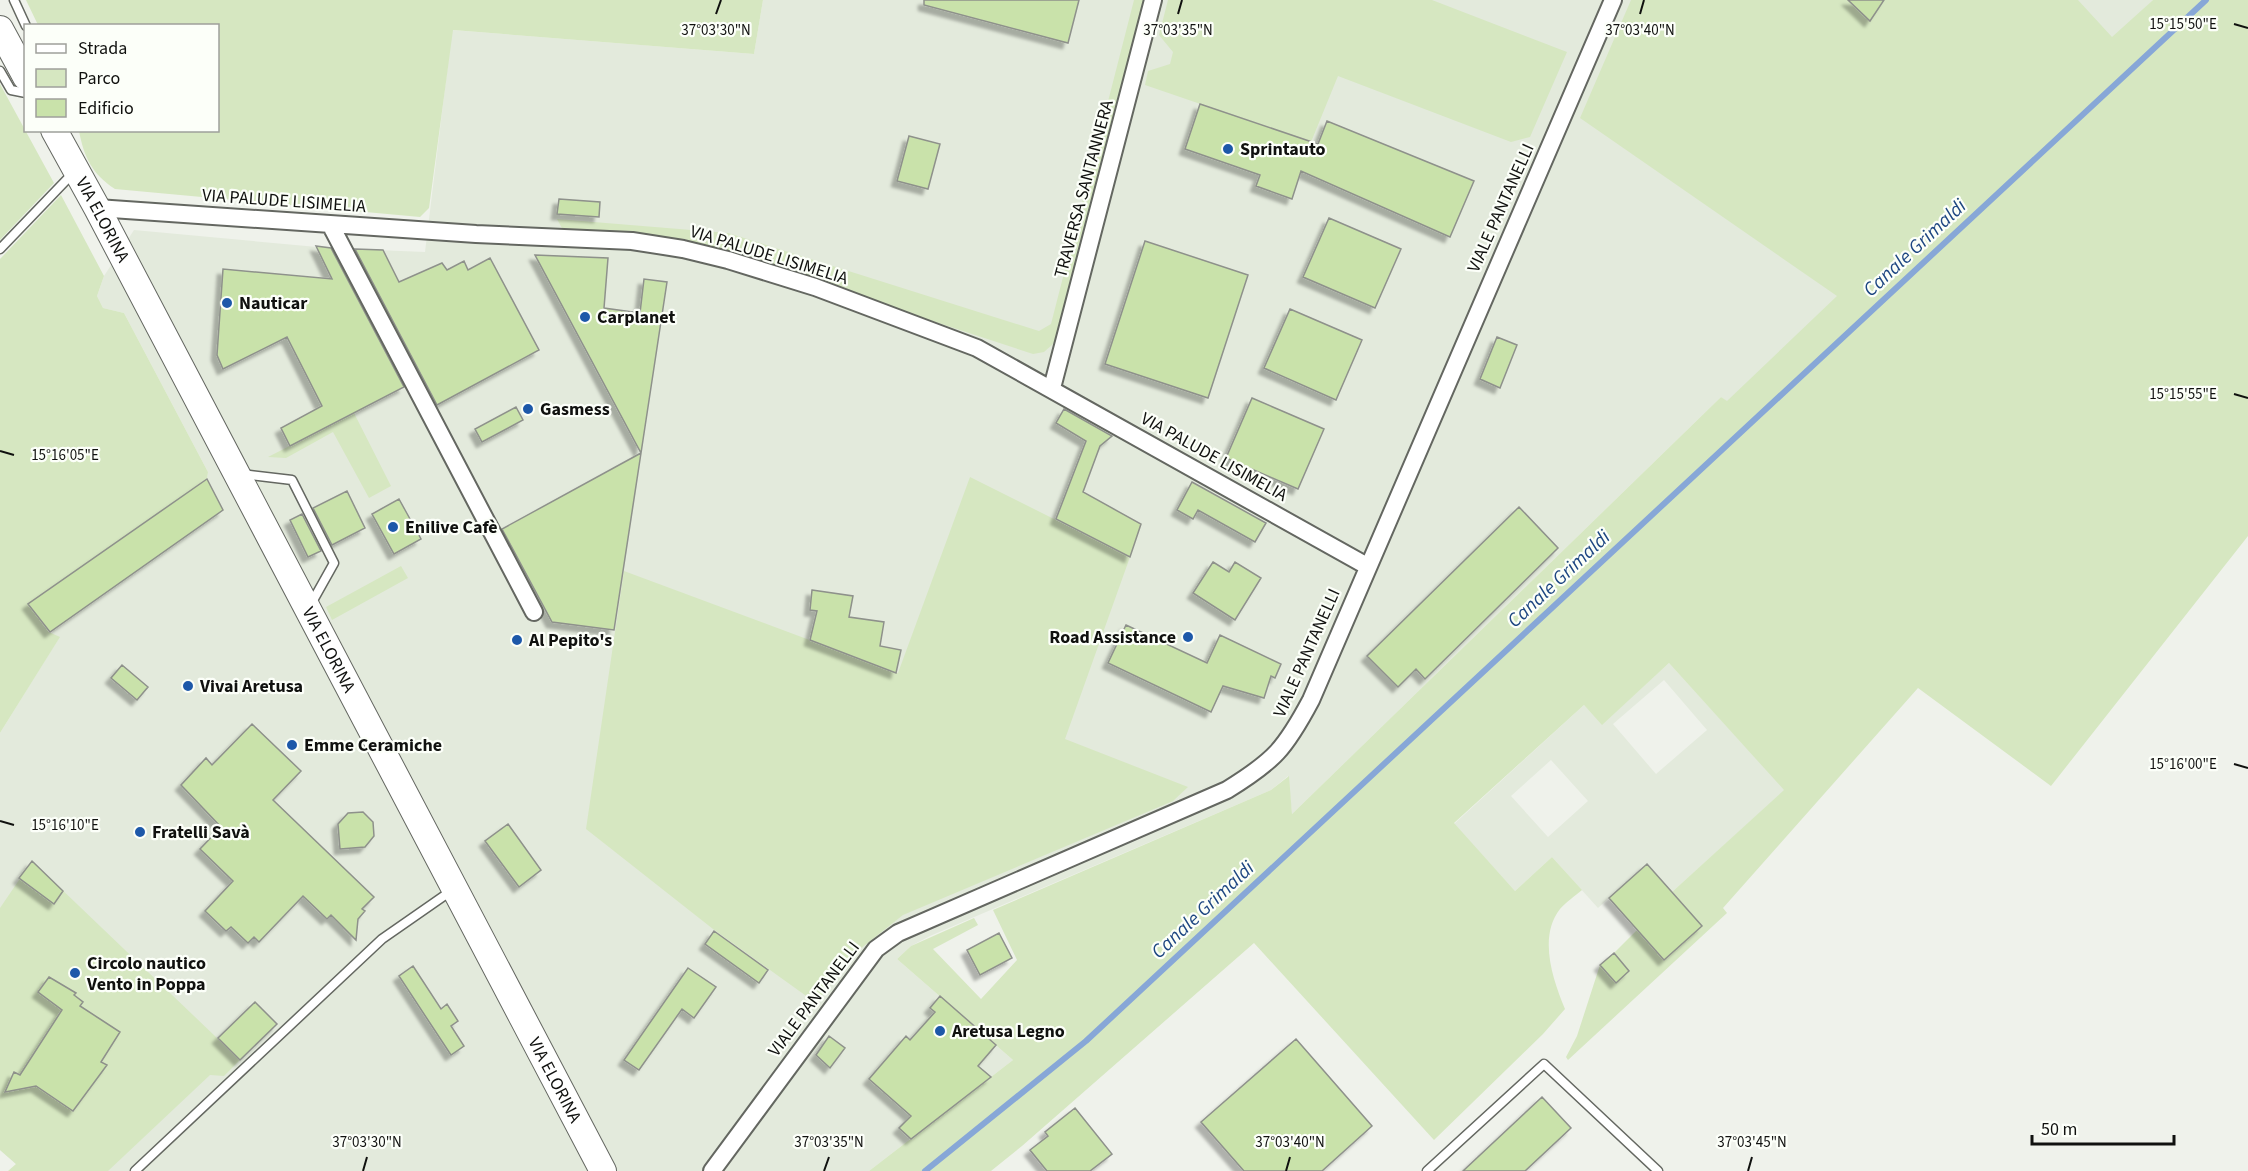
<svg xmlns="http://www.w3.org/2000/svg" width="2248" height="1171" font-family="'Source Sans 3',sans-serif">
<defs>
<filter id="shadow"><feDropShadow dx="-5.5" dy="5.5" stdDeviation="1.5" flood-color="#0004"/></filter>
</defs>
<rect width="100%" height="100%" fill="#eff2eb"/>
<!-- built -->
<path fill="#e3eadc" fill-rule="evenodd" d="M 763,0 L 2153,0 L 1727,402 L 1721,397 L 1292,814 L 1288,776 L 1271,790 L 930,936 L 911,946 L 897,959 L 1013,1060 L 869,1171 L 24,1171 L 0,1150 L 0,733 L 59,638 L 50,632 L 28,604 L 207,479 L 208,472 L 124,313 L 103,308 L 97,296 L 104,276 L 134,230 L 328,248 L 425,252 L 452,30 L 754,54 Z
M 1669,663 L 1785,790 L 1672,892 L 1646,864 L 1598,908 L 1552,857 L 1515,891 L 1454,824 L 1584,705 L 1602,724 ZM 1664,680 L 1707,730 L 1656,774 L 1613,724 ZM 1551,760 L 1588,801 L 1548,837 L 1511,796 Z"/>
<!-- green -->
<path fill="#d6e7c1" d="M 26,0 L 763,0 L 754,54 L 453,30 L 429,208 L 420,217 L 115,189 C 92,174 84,157 79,131 L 218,130 L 218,26 L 38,25 Z
M 1134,0 L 1145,0 L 1059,335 L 1053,344 L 1044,352 L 1033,354 L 697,244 L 563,230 L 557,219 L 728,233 L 1039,331 L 1051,324 Z
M 1168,0 L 1432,0 L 1567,52 L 1530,137 L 1511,142 L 1338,76 L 1311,142 L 1145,85 L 1148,71 L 1170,64 L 1173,52 L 1159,35 Z
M 1631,0 L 1848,0 L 1870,20 L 1884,0 L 2078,0 L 2112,37 L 2153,0 L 2248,0 L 2248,536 L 2051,786 L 1918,688 L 1723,908 L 1727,913 L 1568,1060 L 1566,1057 L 1577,1036 L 1600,965 L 1616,983 L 1629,971 L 1614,953 L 1637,930 L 1664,960 L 1702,926 L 1672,892 L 1784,790 L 1669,663 L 1602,725 L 1584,705 L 1454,823 L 1515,891 L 1552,857 L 1582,890 C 1575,896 1566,902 1560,909 C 1538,937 1553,980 1565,1009 L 1543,1034 L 1434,1140 L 1254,943 L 1022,1146 L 991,1171 L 869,1171 L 1013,1060 L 897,959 L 911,946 L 974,918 L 978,925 L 933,949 L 981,999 L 1017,960 L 993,910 L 1271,790 L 1289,776 L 1292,814 L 1721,397 L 1727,401 L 1837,296 L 1580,118 Z
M 0,84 L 54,183 L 0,240 Z
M 61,195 L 104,276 L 97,296 L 103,308 L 124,313 L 208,472 L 207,479 L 28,604 L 49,632 L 60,637 L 0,733 L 0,259 Z
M 354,413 L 391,486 L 369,498 L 333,432 L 286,458 L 268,457 Z
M 970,477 L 1130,557 L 1065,739 L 1188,787 L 1173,801 L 903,915 L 855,953 L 816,1003 L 713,929 L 586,829 L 624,571 L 898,673 Z
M 401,566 L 408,578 L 332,620 L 326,607 Z
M 32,861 L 240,1060 L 224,1076 L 210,1075 L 108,1171 L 8,1171 L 16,1164 L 0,1150 L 0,908 Z"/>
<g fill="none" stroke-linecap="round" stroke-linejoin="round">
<!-- stream -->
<path stroke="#87a7d7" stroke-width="6" d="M 925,1171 L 1086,1041 L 2206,0"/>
</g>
<!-- building -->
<path fill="#c9e2aa" stroke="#8e918b" stroke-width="1.5" filter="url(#shadow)" d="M 924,0 L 1079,0 L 1068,43 L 924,5 Z
M 1848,0 L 1884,0 L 1870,21 Z
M 1200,104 L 1318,144 L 1327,121 L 1474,181 L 1450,237 L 1301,171 L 1292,199 L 1256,186 L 1260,175 L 1185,149 Z
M 909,136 L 940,144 L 928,189 L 897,181 Z
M 559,199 L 600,202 L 599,217 L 557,214 Z
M 1329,218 L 1401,249 L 1375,308 L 1303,277 Z
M 1145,241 L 1248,275 L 1208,398 L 1105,364 Z
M 316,246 L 331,248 L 404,387 L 290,446 L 281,428 L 322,406 L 287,337 L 223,369 L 217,355 L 223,269 L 332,279 Z
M 355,249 L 383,250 L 399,282 L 442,263 L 447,270 L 464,261 L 468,270 L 490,258 L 539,350 L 437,405 Z
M 535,255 L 608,258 L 604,308 L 640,313 L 644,279 L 667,282 L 641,453 Z
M 1290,309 L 1362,340 L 1336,400 L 1264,368 Z
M 1497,337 L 1517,345 L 1500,388 L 1480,379 Z
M 1252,398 L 1324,429 L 1298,489 L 1226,458 Z
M 516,407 L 523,420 L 482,442 L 475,429 Z
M 1064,409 L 1112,436 L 1100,446 L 1083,492 L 1141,524 L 1130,557 L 1056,519 L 1086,441 L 1056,423 Z
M 641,453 L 614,630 L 552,622 L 502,529 Z
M 207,479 L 223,510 L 50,632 L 28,604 Z
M 1192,482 L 1266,523 L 1255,542 L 1198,510 L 1193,519 L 1177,510 Z
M 347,491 L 365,528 L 332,545 L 313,508 Z
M 399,499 L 421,539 L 394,554 L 372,514 Z
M 1519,507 L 1558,548 L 1425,679 L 1416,669 L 1398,687 L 1367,656 Z
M 302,514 L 321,551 L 308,557 L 290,520 Z
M 1213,562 L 1229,572 L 1235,562 L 1261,578 L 1235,620 L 1193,593 Z
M 812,590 L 853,596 L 849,617 L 884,622 L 880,646 L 901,650 L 896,673 L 810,640 L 817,611 L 810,610 Z
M 1126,625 L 1207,663 L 1220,635 L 1281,664 L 1275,678 L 1271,676 L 1264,698 L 1223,686 L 1211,712 L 1108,663 Z
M 122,665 L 148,687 L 137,700 L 111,678 Z
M 252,724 L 301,771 L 273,800 L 374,897 L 362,909 L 365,911 L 358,919 L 356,940 L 331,915 L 327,919 L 303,896 L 259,942 L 254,937 L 248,943 L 231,927 L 226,931 L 205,911 L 233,881 L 200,849 L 221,827 L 181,785 L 206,758 L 212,765 Z
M 363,812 L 373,822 L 374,836 L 365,847 L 340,849 L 338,824 L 348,813 Z
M 508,824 L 541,870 L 519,887 L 485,841 Z
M 32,861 L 63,891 L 54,904 L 19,878 Z
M 1647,864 L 1702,926 L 1664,960 L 1609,898 Z
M 714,931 L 768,970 L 759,983 L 705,944 Z
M 999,933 L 1012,958 L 980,975 L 967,950 Z
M 1614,953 L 1629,971 L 1616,983 L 1600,965 Z
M 413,966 L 441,1009 L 447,1004 L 458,1021 L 451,1026 L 464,1046 L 451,1055 L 399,976 Z
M 688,968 L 716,987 L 694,1018 L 682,1009 L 639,1070 L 624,1060 Z
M 49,977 L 76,993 L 74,995 L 83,1002 L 80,1006 L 120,1032 L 101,1062 L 107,1065 L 73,1111 L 36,1086 L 5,1092 L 14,1072 L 20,1075 L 62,1010 L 38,992 Z
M 940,996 L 996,1045 L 978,1066 L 991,1077 L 911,1139 L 899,1128 L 911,1116 L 869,1079 L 906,1036 L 910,1040 L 935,1012 L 930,1008 Z
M 255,1002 L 277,1024 L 240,1060 L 218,1038 Z
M 829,1036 L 845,1048 L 830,1068 L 816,1055 Z
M 1296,1039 L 1372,1126 L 1322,1171 L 1244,1171 L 1201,1122 Z
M 1542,1097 L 1571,1128 L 1525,1171 L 1463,1171 Z
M 1075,1108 L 1112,1154 L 1090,1171 L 1047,1171 L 1030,1150 L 1048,1136 L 1045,1132 Z"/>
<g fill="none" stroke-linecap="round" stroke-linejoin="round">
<defs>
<path id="service" d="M 14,0 L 26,26
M 0,71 L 11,90 L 26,93
M 0,249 L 75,171
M 242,474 L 292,480 L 334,563 L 311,604
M 135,1171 L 382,939 L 451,891
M 1427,1171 L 1544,1064 L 1658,1171"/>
<path id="minor" d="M 97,208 L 476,234 L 632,241 L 683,249 L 728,260 L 815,287 L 977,348 L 1367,566
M 330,224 L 534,612
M 1052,388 L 1153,0
M 712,1171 L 876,949 L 898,933 L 1227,790 C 1274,761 1285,749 1311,700 L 1613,0"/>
<g id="primary">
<path d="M 0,29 L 26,77"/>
<path id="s1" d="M 54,130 L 97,208 L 603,1171"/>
</g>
</defs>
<!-- service casing -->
<use href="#service" stroke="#646761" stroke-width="11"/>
<!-- minor casing -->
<use href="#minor" stroke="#646761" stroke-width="20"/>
<!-- primary casing -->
<use href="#primary" stroke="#646761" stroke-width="28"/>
<!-- service -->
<use href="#service" stroke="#fff" stroke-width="8"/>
<!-- minor -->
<use href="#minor" stroke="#fff" stroke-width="16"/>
<!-- primary -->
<use href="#primary" stroke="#fff" stroke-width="26"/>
</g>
<!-- ticks -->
<path fill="none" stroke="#10110f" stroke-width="2" d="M 716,14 L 721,0M 1178,14 L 1182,0M 1640,14 L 1644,0M 2234,24 L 2248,28M 2234,394 L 2248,398M 0,451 L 14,455M 2234,764 L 2248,768M 0,821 L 14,825M 363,1171 L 367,1157M 824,1171 L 829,1157M 1286,1171 L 1290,1157M 1748,1171 L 1752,1157"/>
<!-- markers -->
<g fill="#1d58a9" stroke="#fcfff9" stroke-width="2">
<circle cx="1228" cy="149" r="6"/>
<circle cx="227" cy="303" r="6"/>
<circle cx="585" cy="317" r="6"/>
<circle cx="528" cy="409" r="6"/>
<circle cx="393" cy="527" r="6"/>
<circle cx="1188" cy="637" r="6"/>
<circle cx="517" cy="640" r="6"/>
<circle cx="188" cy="686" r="6"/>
<circle cx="292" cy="745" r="6"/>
<circle cx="140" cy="832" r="6"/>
<circle cx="75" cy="973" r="6"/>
<circle cx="940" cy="1031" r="6"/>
</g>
<g text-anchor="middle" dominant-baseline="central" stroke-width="4.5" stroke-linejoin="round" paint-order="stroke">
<!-- poi labels -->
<g font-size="18" font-weight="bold" fill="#10110f" stroke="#fcfff9" text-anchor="start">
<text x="1240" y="149">Sprintauto</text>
<text x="239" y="303">Nauticar</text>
<text x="597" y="317">Carplanet</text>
<text x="540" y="409">Gasmess</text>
<text x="405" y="527">Enilive Cafè</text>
<text x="1176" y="637" text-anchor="end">Road Assistance</text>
<text x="529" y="640">Al Pepito's</text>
<text x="200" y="686">Vivai Aretusa</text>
<text x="304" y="745">Emme Ceramiche</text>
<text x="152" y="832">Fratelli Savà</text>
<text x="87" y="963">Circolo nautico<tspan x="87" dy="21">Vento in Poppa</tspan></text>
<text x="952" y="1031">Aretusa Legno</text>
</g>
<!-- street labels -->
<g font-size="18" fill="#10110f" stroke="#fcfff9">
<text transform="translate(1084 189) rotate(-75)">TRAVERSA SANTANNERA</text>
<text transform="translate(284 201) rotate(4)">VIA PALUDE LISIMELIA</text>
<text transform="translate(1501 208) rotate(-66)">VIALE PANTANELLI</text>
<text stroke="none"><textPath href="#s1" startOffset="102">VIA ELORINA</textPath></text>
<text transform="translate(769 255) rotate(17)">VIA PALUDE LISIMELIA</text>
<text transform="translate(1214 457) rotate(29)">VIA PALUDE LISIMELIA</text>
<text stroke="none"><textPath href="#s1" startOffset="588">VIA ELORINA</textPath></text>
<text transform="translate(1307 653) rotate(-66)">VIALE PANTANELLI</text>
<text transform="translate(814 999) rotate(-53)">VIALE PANTANELLI</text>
<text stroke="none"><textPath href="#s1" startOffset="1074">VIA ELORINA</textPath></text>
</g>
<!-- water labels -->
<g font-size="20" font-style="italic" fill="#1e4782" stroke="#fcfff9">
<text transform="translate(1915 248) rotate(-43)">Canale Grimaldi</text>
<text transform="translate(1559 579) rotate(-43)">Canale Grimaldi</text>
<text transform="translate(1203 910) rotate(-43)">Canale Grimaldi</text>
</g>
</g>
<g font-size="15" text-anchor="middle" fill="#10110f" stroke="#fcfff9" stroke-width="4.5" stroke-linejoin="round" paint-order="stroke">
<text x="2183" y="29">15°15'50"E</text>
<text x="716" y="35">37°03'30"N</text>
<text x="1178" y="35">37°03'35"N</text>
<text x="1640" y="35">37°03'40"N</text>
<text x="2183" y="399">15°15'55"E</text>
<text x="65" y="460">15°16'05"E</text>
<text x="2183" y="769">15°16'00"E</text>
<text x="65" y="830">15°16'10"E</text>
<text x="367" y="1147">37°03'30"N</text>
<text x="829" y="1147">37°03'35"N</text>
<text x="1290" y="1147">37°03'40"N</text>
<text x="1752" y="1147">37°03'45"N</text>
</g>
<!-- legend -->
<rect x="24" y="24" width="195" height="108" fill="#fcfff9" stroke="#9ea09b" stroke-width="1.5"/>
<rect x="36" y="44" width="30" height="9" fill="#ffffff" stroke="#9ea09b" stroke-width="1.5"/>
<text x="78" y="54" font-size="18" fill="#10110f">Strada</text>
<rect x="36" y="69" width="30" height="18" fill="#d6e7c1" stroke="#9ea09b" stroke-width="1.5"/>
<text x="78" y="84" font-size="18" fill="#10110f">Parco</text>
<rect x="36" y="99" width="30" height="18" fill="#c9e2aa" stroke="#9ea09b" stroke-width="1.5"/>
<text x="78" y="114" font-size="18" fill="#10110f">Edificio</text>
<!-- scale -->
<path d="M2032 1135v9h142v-9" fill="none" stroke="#10110f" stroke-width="3"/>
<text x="2041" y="1135" font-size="18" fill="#10110f" stroke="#fcfff9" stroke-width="4.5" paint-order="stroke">50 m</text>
</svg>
